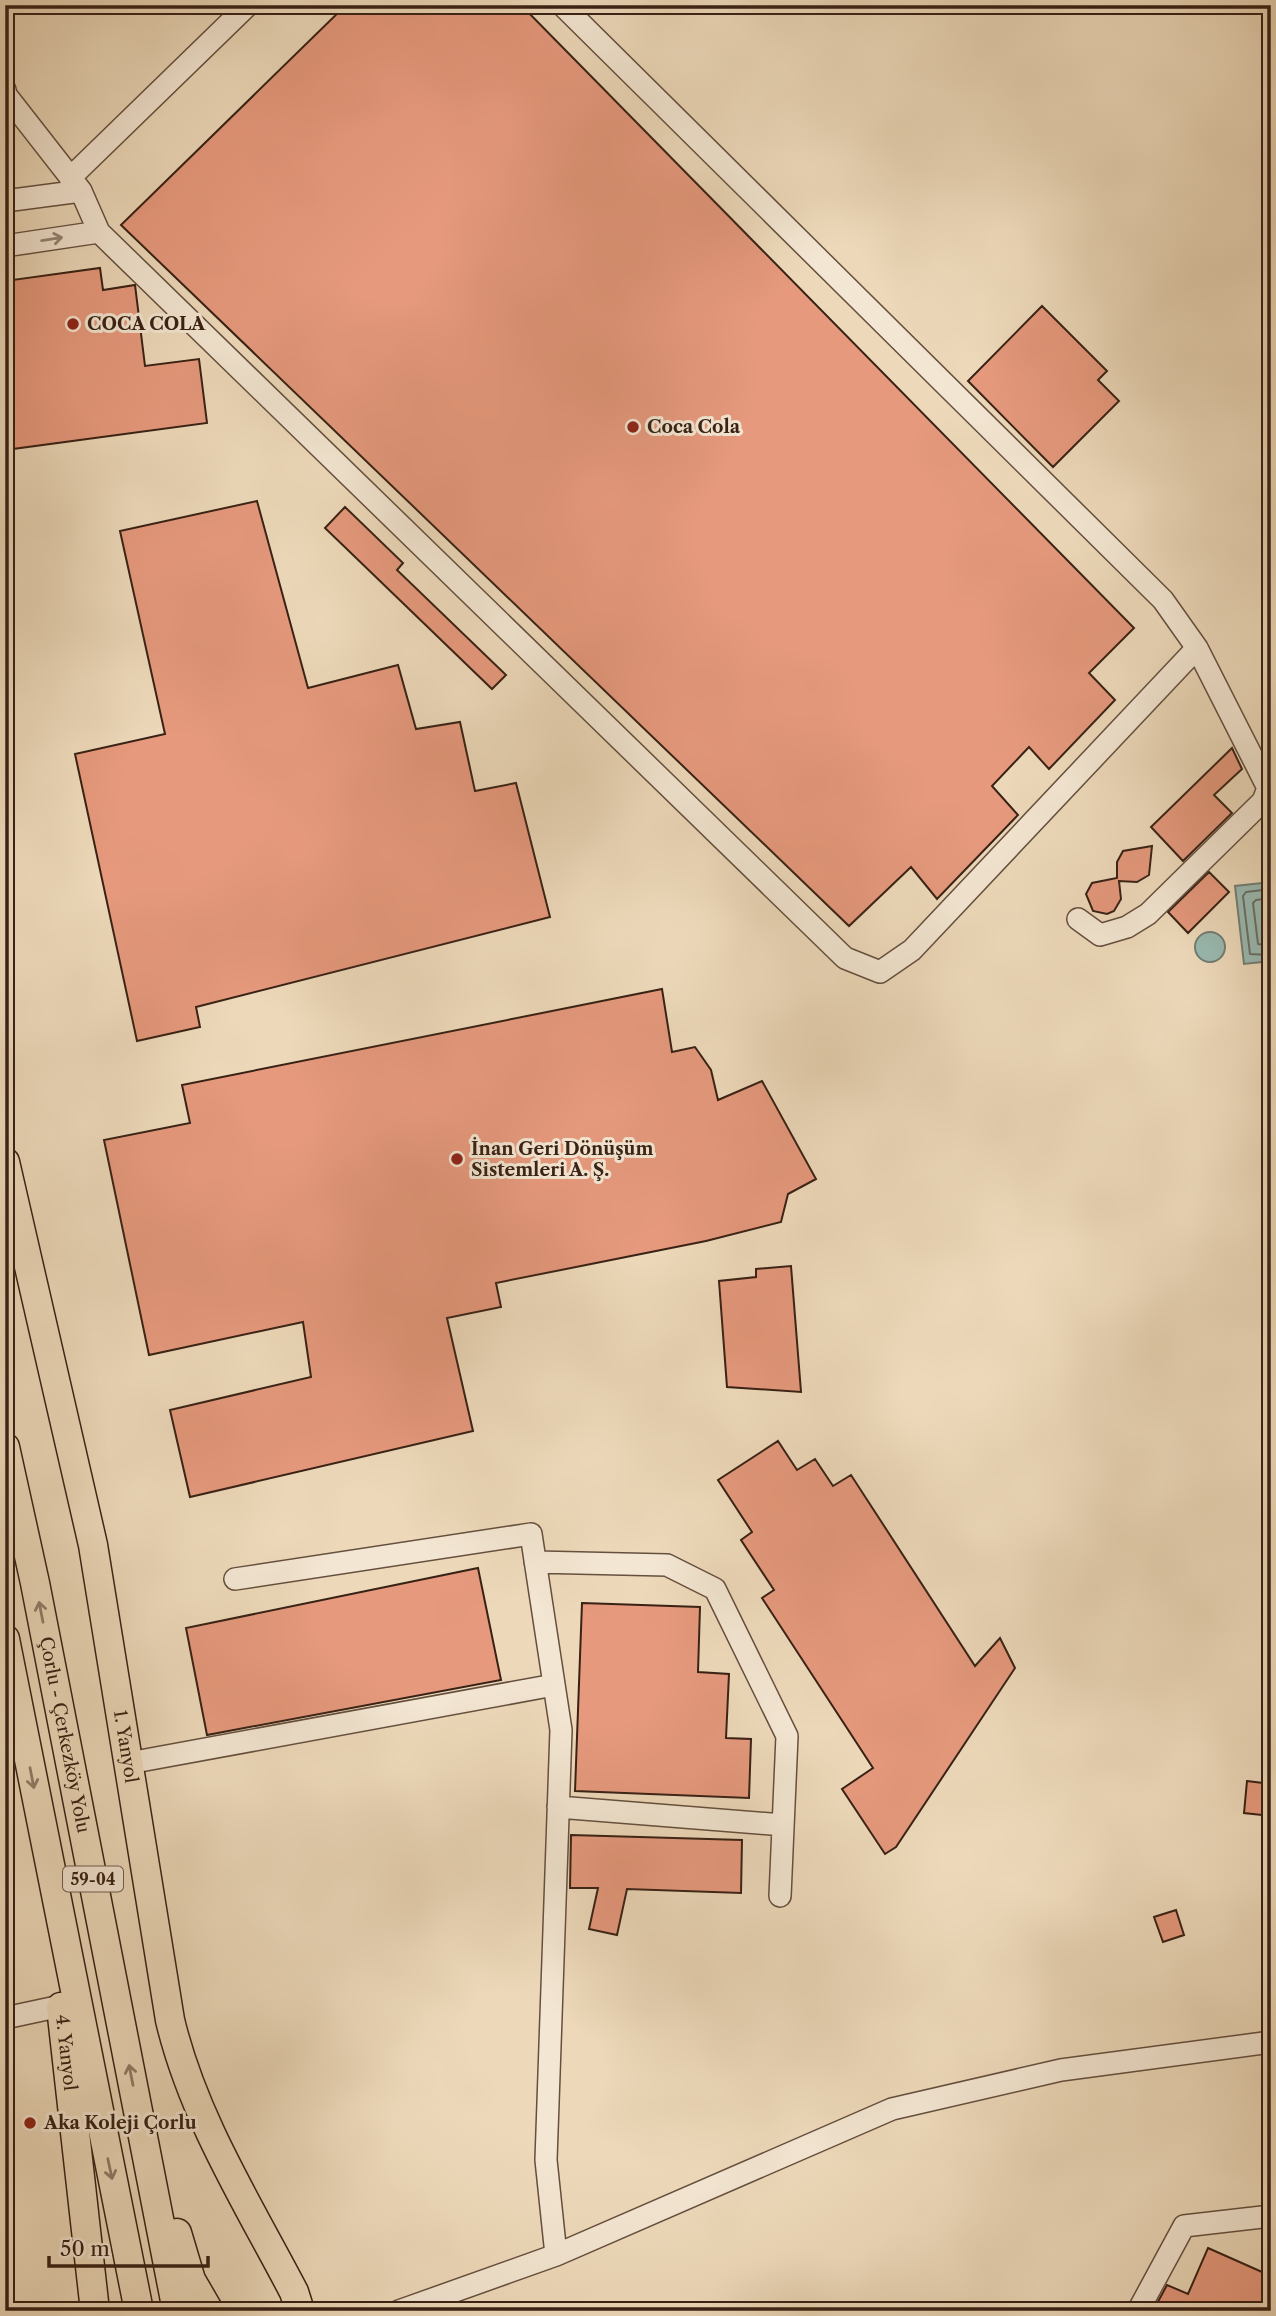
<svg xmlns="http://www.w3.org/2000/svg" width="1276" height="2316" font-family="'Libre Caslon Text',serif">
<rect width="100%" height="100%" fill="#edd9ba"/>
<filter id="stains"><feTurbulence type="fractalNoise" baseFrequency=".00286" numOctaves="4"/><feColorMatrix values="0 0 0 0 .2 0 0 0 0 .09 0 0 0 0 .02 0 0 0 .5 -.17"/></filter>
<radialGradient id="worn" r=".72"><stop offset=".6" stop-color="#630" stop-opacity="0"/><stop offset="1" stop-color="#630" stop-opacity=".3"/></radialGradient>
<!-- water -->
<path fill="#99bab2" stroke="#727d73" stroke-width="2" d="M 1271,882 L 1271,961 L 1244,964 L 1235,886 Z
M1195 947a15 15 0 1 1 30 0a15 15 0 1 1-30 0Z"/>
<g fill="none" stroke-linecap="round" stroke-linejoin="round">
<!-- shore -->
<path stroke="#686e64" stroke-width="2" d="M 1271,889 L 1246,892 L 1243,896 L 1250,954 L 1271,955
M 1271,898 L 1256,900 L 1253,903 L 1258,944 L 1271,946"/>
</g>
<!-- building -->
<path fill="#e6997d" stroke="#382115" stroke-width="2" d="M 346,5 L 521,5 L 1134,628 L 1089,673 L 1115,700 L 1049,769 L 1029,747 L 992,786 L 1018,815 L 937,899 L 911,867 L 849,926 L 121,225 Z
M 100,268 L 103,290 L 135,285 L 145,366 L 199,359 L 207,423 L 5,450 L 5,281 Z
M 1042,306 L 1107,371 L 1098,380 L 1119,401 L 1053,467 L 968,381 Z
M 257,501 L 308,688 L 398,665 L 416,729 L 460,722 L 475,791 L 516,783 L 550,917 L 196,1007 L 200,1027 L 137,1041 L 75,754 L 165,734 L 120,531 Z
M 345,507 L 403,563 L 397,570 L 506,675 L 492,689 L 325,528 Z
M 1232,748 L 1242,769 L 1214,795 L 1232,813 L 1183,861 L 1151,827 Z
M 1152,846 L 1149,875 L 1137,882 L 1119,881 L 1121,899 L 1114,911 L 1107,914 L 1093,911 L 1086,894 L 1092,883 L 1117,878 L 1117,862 L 1123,851 Z
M 1209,872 L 1229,892 L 1188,933 L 1168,912 Z
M 662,989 L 672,1052 L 695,1047 L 711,1070 L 718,1100 L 762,1081 L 816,1179 L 788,1194 L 781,1222 L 706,1241 L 496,1283 L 501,1307 L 447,1318 L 473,1431 L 190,1497 L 170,1410 L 311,1377 L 303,1322 L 149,1355 L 104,1140 L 190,1123 L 182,1085 Z
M 791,1266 L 801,1392 L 727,1387 L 719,1281 L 756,1277 L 756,1269 Z
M 778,1441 L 797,1470 L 815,1459 L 833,1486 L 851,1475 L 975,1666 L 1000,1638 L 1015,1668 L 896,1847 L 885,1854 L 842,1789 L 873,1768 L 762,1598 L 774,1590 L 741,1540 L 752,1532 L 718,1480 Z
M 478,1568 L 501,1680 L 207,1735 L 186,1628 Z
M 582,1603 L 700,1607 L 698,1672 L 729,1674 L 726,1738 L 751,1739 L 749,1798 L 575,1791 Z
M 1247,1781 L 1271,1784 L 1271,1816 L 1244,1813 Z
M 571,1835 L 742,1840 L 741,1893 L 627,1889 L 617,1935 L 589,1929 L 598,1888 L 570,1888 Z
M 1176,1910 L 1184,1935 L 1163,1942 L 1154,1917 Z
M 1208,2248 L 1271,2276 L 1271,2311 L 1153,2311 L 1167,2285 L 1188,2294 Z"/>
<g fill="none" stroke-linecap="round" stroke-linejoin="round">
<defs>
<path id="minor" d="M 562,5 L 1163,600 L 1197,648 L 1268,788 L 1263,801 L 1148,914 L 1127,927 L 1100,935 L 1078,919
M 5,90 L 6,95 L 81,191 L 99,232 L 845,958 L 880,972 L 912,950 L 1197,648
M 70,178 L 248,5
M 5,201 L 81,191
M 5,246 L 99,232
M 535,1562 L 667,1565 L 715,1589 L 787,1736 L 780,1896
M 235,1579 L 531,1534 L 561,1730 L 546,2160 L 556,2255
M 129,1763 L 554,1685
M 558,1807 L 783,1825
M 5,2018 L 61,2006
M 399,2311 L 556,2255 L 892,2109 L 1061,2070 L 1271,2042
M 1138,2311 L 1184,2226 L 1271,2216"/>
<g id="major">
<path id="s1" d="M 5,1162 L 93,1545 L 170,2020 C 193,2117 248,2204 294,2292 L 300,2311"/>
<path id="s2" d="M 5,1447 L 35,1583 L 177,2311"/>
<path d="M 5,1639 L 139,2311"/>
<path id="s3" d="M 61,2007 L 95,2311"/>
<path d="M 177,2233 L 191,2280 L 209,2311"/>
</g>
</defs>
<!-- minor casing -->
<use href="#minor" stroke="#654f3e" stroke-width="24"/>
<!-- major casing -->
<use href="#major" stroke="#382115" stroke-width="31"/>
<!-- minor -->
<use href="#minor" stroke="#f3e6d2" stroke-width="21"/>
<!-- major -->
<use href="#major" stroke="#edd9ba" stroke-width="28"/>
</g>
<!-- one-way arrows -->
<defs><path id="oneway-shaft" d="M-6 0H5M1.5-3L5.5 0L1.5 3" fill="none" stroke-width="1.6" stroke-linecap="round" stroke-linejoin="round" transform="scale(1.75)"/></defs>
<use stroke="#968474" href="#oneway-shaft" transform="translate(52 239) rotate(-9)"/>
<g stroke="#927d68">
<use href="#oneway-shaft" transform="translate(41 1612) rotate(-101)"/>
<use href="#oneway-shaft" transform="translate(32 1778) rotate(79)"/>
<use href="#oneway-shaft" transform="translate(131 2075) rotate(-101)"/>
<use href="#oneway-shaft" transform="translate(110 2169) rotate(78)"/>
</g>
<!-- markers -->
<g fill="#8f2418" stroke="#f3e6d2" stroke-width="2.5">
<circle cx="73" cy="324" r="7"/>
<circle cx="633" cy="427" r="7"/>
<circle cx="457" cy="1159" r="7"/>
<circle cx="30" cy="2123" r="7"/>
</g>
<g text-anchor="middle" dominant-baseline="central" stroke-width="6" stroke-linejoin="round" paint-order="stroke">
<!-- shield labels -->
<rect fill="#f3e6d2" stroke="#705c4e" stroke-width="2" x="63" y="1866.5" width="60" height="25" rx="5"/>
<g font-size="16" font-weight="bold" fill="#382115">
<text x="93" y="1879">59-04</text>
</g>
<!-- poi labels -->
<g font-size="18" font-weight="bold" fill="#382115" stroke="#f3e6d2" text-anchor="start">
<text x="87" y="324">COCA COLA</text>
<text x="647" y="427">Coca Cola</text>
<text x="471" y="1149">İnan Geri Dönüşüm<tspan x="471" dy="21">Sistemleri A. Ş.</tspan></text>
<text x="44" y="2123">Aka Koleji Çorlu</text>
</g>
<!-- street labels -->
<g font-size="18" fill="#382115" stroke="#f3e6d2">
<text stroke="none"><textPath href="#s2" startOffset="294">Çorlu - Çerkezköy Yolu</textPath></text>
<text stroke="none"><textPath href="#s1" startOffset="597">1. Yanyol</textPath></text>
<text stroke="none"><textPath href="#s3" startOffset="46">4. Yanyol</textPath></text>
</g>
</g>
<!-- margin -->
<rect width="1276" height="2316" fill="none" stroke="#edd9ba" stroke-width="28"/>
<rect x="7" y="7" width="1262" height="2302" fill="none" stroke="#382115" stroke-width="3.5"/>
<rect x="14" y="14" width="1248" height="2288" fill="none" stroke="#382115" stroke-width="2"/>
<!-- scale -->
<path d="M49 2256v10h159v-10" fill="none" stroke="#382115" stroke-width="3.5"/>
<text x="60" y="2256" font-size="21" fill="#382115" stroke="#f3e6d2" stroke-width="5" paint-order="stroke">50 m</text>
<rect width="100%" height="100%" filter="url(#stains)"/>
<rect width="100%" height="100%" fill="url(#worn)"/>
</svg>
